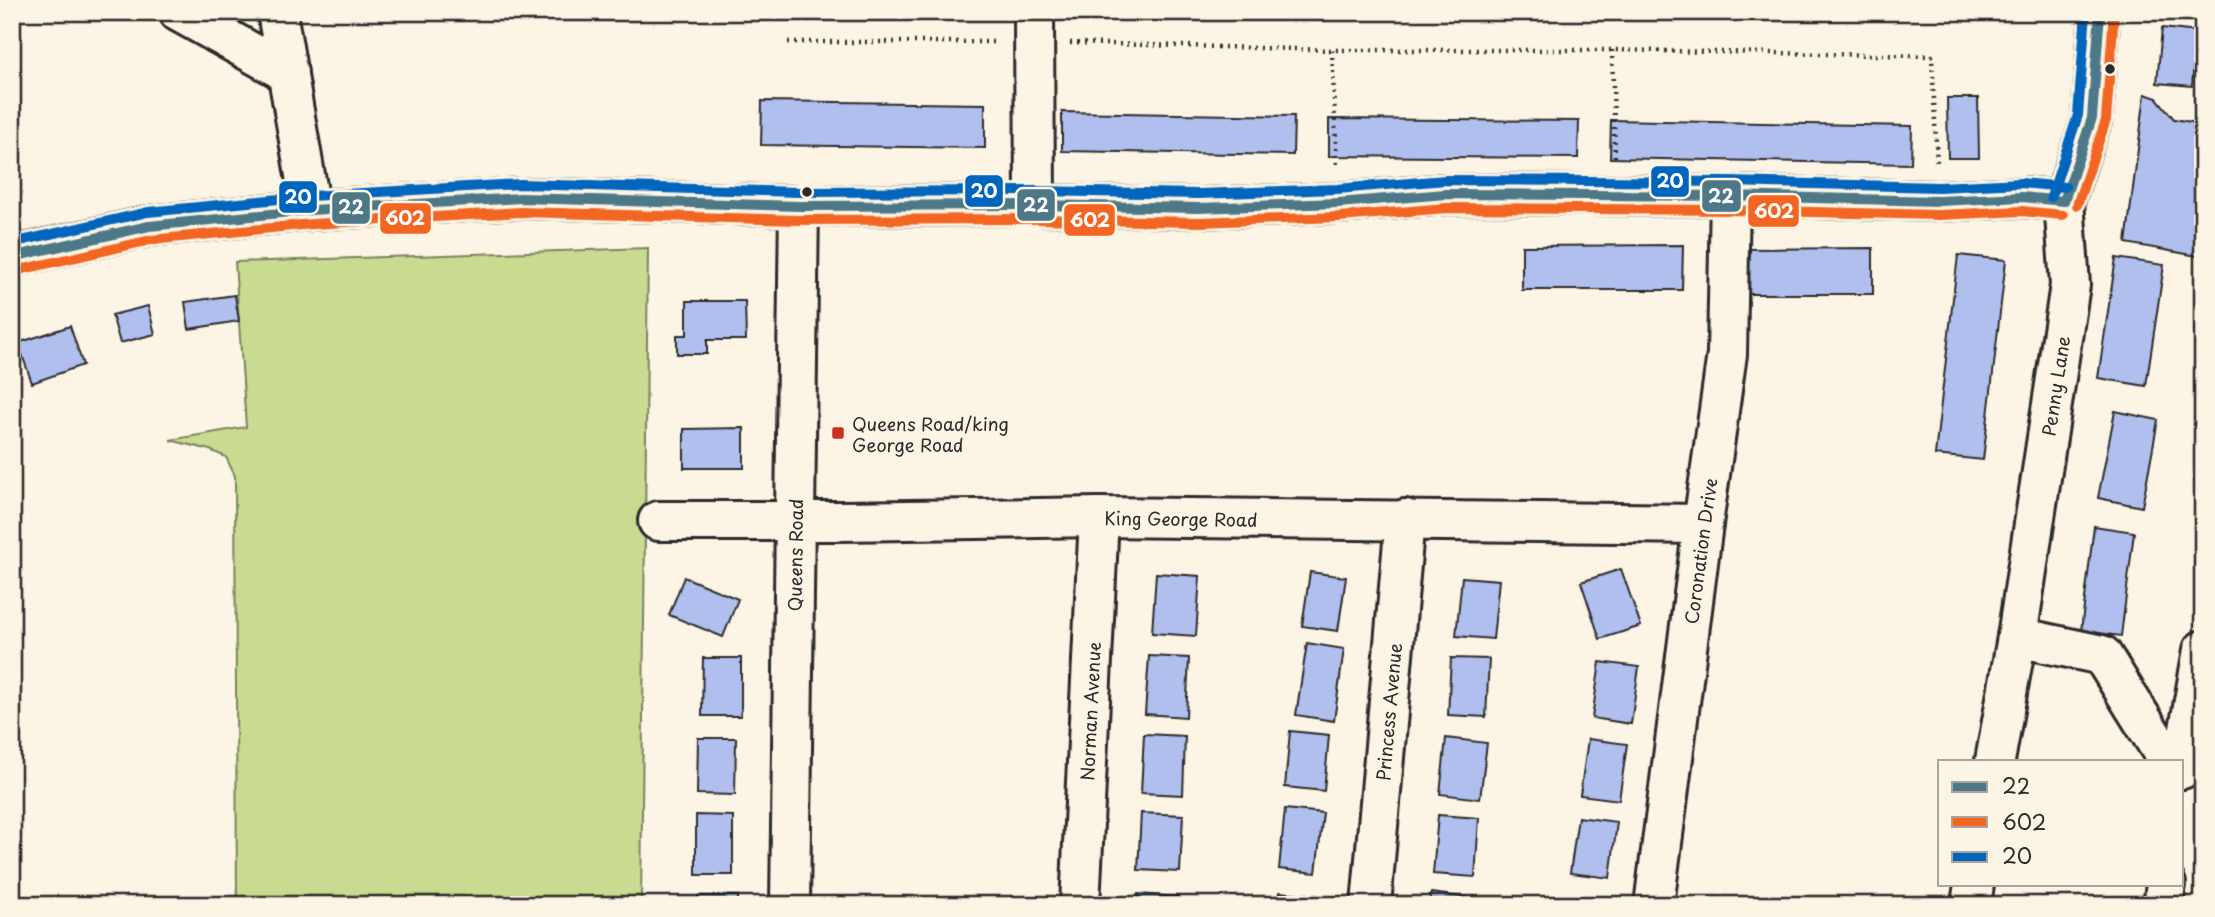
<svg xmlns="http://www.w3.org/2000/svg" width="2215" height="917" font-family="'Playpen Sans',sans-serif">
<rect width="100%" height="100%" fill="#fcf5e5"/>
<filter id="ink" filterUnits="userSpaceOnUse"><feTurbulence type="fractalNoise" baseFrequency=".0143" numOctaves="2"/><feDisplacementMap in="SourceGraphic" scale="14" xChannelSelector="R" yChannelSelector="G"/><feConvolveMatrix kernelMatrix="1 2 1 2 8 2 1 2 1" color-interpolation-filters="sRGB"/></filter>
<g filter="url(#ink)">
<!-- green -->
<path fill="#c9db90" stroke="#7a835e" stroke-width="2" d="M 648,248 L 641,905 L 237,905 L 235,476 L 226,457 L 210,450 L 170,440 L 246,427 L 235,262 Z"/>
<!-- building -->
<path fill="#b1bfef" stroke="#2b2b2b" stroke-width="2" d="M 2162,28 L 2197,32 L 2192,86 L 2157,83 Z
M 2145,94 L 2157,98 L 2174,119 L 2203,124 L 2203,257 L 2126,243 Z
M 1947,98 L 1978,98 L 1979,158 L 1948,158 Z
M 762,101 L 985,104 L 985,148 L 761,145 Z
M 1062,112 L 1294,116 L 1293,155 L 1062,151 Z
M 1329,119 L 1579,121 L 1578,158 L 1329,156 Z
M 1611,120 L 1912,126 L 1911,164 L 1610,158 Z
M 1683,245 L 1682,290 L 1522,290 L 1522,246 Z
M 1873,248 L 1873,294 L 1742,294 L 1742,249 Z
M 1958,255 L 2006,260 L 1983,460 L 1935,455 Z
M 2116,258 L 2164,265 L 2146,386 L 2098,378 Z
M 235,295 L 239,321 L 189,329 L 185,302 Z
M 687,301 L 745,301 L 746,340 L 707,340 L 707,354 L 677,354 L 677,335 L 687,335 Z
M 148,306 L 155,334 L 120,343 L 112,315 Z
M 70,326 L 83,365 L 32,383 L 18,343 Z
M 2115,411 L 2158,420 L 2142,507 L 2098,498 Z
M 744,428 L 744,468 L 684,468 L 684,429 Z
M 2094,526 L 2134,532 L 2121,636 L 2081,631 Z
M 1621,569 L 1641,626 L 1600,639 L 1581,582 Z
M 1310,572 L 1346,577 L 1338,631 L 1302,626 Z
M 1156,573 L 1200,576 L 1196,636 L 1152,633 Z
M 684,577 L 738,599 L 723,637 L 669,615 Z
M 1462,577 L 1499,580 L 1493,639 L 1456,636 Z
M 1307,643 L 1344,649 L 1334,721 L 1296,715 Z
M 1149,656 L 1189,658 L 1186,717 L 1145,714 Z
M 703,658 L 741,658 L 741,716 L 702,716 Z
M 1451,658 L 1489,659 L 1486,717 L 1448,715 Z
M 1600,662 L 1639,667 L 1631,724 L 1592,718 Z
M 1290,731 L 1329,735 L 1324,791 L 1285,787 Z
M 1144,734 L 1185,736 L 1183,795 L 1141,793 Z
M 698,738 L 736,738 L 735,795 L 697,794 Z
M 1446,738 L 1487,743 L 1480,799 L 1440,794 Z
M 1588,739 L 1627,744 L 1619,800 L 1580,795 Z
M 1285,809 L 1323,813 L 1316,873 L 1279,869 Z
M 1141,813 L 1183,815 L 1180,872 L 1138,870 Z
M 696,815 L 733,816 L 733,875 L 696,875 Z
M 1438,815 L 1479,818 L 1475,877 L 1433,874 Z
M 1578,817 L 1617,822 L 1610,878 L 1570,873 Z
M 1279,892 L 1320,896 L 1319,905 L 1278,905 Z
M 1431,893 L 1470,898 L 1469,905 L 1429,905 Z
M 1138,894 L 1178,897 L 1178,905 L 1138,905 Z
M 1561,895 L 1601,901 L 1600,905 L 1560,905 Z
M 698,896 L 738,896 L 738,905 L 698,905 Z"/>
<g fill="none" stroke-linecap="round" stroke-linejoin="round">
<defs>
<g id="minor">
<path d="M 179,12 L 288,73"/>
<path d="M 277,12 L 311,210"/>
<path d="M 1034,12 L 1035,205"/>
<path id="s1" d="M 658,521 L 841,521 L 1099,517 L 1703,524"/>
<path d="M 2017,637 L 2102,655 L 2168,761"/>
<path d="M 2182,769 L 2203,650"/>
<path id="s2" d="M 790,905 L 799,206"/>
<path id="s3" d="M 1080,905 L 1099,517"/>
<path id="s4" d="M 1371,905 L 1405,519"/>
<path id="s5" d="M 1654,905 L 1703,524 L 1727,354 L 1730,196"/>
<path d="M 2163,905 L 2166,884"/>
</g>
<g id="major">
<path d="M 12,257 L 149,226 L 311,210 L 521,198 L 799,206 L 1035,205 L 1199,208 L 1338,203 L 1446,194 L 1730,196 L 1939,201 L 2022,197 L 2064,201"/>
<path id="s6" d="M 1995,761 L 2017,637 L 2070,285 L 2064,201 L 2092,118 L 2100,12"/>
<path d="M 1971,905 L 1974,884"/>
</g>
</defs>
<!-- minor casing -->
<use href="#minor" stroke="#2b2b2b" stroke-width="44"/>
<!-- major casing -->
<use href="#major" stroke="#2b2b2b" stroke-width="44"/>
<!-- path -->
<path stroke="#2b2b2b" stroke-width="4.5" stroke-dasharray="2 5" stroke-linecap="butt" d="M 788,42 L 998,42
M 1070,43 L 1332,50 L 1612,50 L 1932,56 L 1937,165
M 1332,50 L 1337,168
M 1612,50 L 1615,161"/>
<!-- minor -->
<use href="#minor" stroke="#fcf5e5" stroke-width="38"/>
<!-- major -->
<use href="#major" stroke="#fcf5e5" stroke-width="38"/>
<defs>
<path id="bus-1" d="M 2064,201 L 2092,118 L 2100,12
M 12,257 L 149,226 L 311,210 L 521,198 L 799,206 L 1035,205 L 1199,208 L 1338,203 L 1446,194 L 1730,196 L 1939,201 L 2022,197 L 2064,201"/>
<path id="bus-2" d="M 2077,205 L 2106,120 L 2114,13
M 15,271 L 151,240 L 312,224 L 521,212 L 799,220 L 1035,219 L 1199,222 L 1339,217 L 1447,208 L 1730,210 L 1939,215 L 2022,211 L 2063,215"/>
<path id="bus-3" d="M 2051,197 L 2078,115 L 2086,12
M 12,243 L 148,212 L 310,196 L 520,184 L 799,192 L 1035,191 L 1199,194 L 1337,189 L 1446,180 L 1730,182 L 1939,187 L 2021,183 L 2065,187"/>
</defs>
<!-- bus-1 casing -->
<use href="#bus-1" stroke="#fcf5e5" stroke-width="16"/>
<!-- bus-2 casing -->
<use href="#bus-2" stroke="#fcf5e5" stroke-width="16"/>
<!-- bus-3 casing -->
<use href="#bus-3" stroke="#fcf5e5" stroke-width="16"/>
<!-- bus-1 -->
<use href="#bus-1" stroke="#4e7888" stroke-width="10"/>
<!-- bus-2 -->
<use href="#bus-2" stroke="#f26522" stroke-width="10"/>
<!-- bus-3 -->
<use href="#bus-3" stroke="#0065bd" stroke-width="10"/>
</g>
</g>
<!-- markers -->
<g fill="#2b2b2b" stroke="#fcf5e5" stroke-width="2.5">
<circle cx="2110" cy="69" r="6"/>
<circle cx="807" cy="192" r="6"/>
</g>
<rect fill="#c8321e" stroke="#fcf5e5" stroke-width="2.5" x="831" y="426" width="14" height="14" rx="3.5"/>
<g text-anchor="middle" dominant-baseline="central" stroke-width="6" stroke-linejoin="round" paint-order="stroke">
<!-- street labels -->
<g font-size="18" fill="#2b2b2b" stroke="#fcf5e5">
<text stroke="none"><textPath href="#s6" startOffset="380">Penny Lane</textPath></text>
<text stroke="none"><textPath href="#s1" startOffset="523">King George Road</textPath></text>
<text stroke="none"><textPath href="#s5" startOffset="357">Coronation Drive</textPath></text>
<text stroke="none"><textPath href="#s2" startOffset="350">Queens Road</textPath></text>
<text stroke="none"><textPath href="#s3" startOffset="194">Norman Avenue</textPath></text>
<text stroke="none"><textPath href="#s4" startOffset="194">Princess Avenue</textPath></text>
</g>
<!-- poi labels -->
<g font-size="18" fill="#2b2b2b" stroke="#fcf5e5" text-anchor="start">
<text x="852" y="423">Queens Road/king<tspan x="852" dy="21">George Road</tspan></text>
</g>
</g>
<g stroke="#fcf5e5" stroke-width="2.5">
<rect x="1650" y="165" width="40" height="33" rx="7" fill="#0065bd"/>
<rect x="964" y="174" width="40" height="34" rx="7" fill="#0065bd"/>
<rect x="1701" y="179" width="41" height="34" rx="7" fill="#4e7888"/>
<rect x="278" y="180" width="40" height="34" rx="7" fill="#0065bd"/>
<rect x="1016" y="188" width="40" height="34" rx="7" fill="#4e7888"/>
<rect x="331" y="191" width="40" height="34" rx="7" fill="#4e7888"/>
<rect x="1747" y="194" width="53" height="34" rx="7" fill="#f26522"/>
<rect x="379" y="202" width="53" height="33" rx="7" fill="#f26522"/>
<rect x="1063" y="203" width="53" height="34" rx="7" fill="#f26522"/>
</g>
<g font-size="19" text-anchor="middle" font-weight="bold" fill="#fff">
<text x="1670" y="188">20</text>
<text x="984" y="198">20</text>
<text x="1721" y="203">22</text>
<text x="298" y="204">20</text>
<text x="1036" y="212">22</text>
<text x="351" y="214">22</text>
<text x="1774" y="218">602</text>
<text x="405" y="225">602</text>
<text x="1090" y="227">602</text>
</g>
<!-- margin -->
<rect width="2215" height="917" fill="none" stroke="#fcf5e5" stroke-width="42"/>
<rect x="21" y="21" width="2173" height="875" fill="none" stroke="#2b2b2b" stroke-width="2.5" filter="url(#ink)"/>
<!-- legend -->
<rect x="1938" y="760" width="245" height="126" fill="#fcf5e5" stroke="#a8a49b" stroke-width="2"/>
<rect x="1952" y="782" width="35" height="10" fill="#4e7888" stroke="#a8a49b" stroke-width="2"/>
<text x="2002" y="794" font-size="21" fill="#2b2b2b">22</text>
<rect x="1952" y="817" width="35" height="10" fill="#f26522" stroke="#a8a49b" stroke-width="2"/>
<text x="2002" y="830" font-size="21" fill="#2b2b2b">602</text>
<rect x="1952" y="852" width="35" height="10" fill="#0065bd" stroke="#a8a49b" stroke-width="2"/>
<text x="2002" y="864" font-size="21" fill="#2b2b2b">20</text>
</svg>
